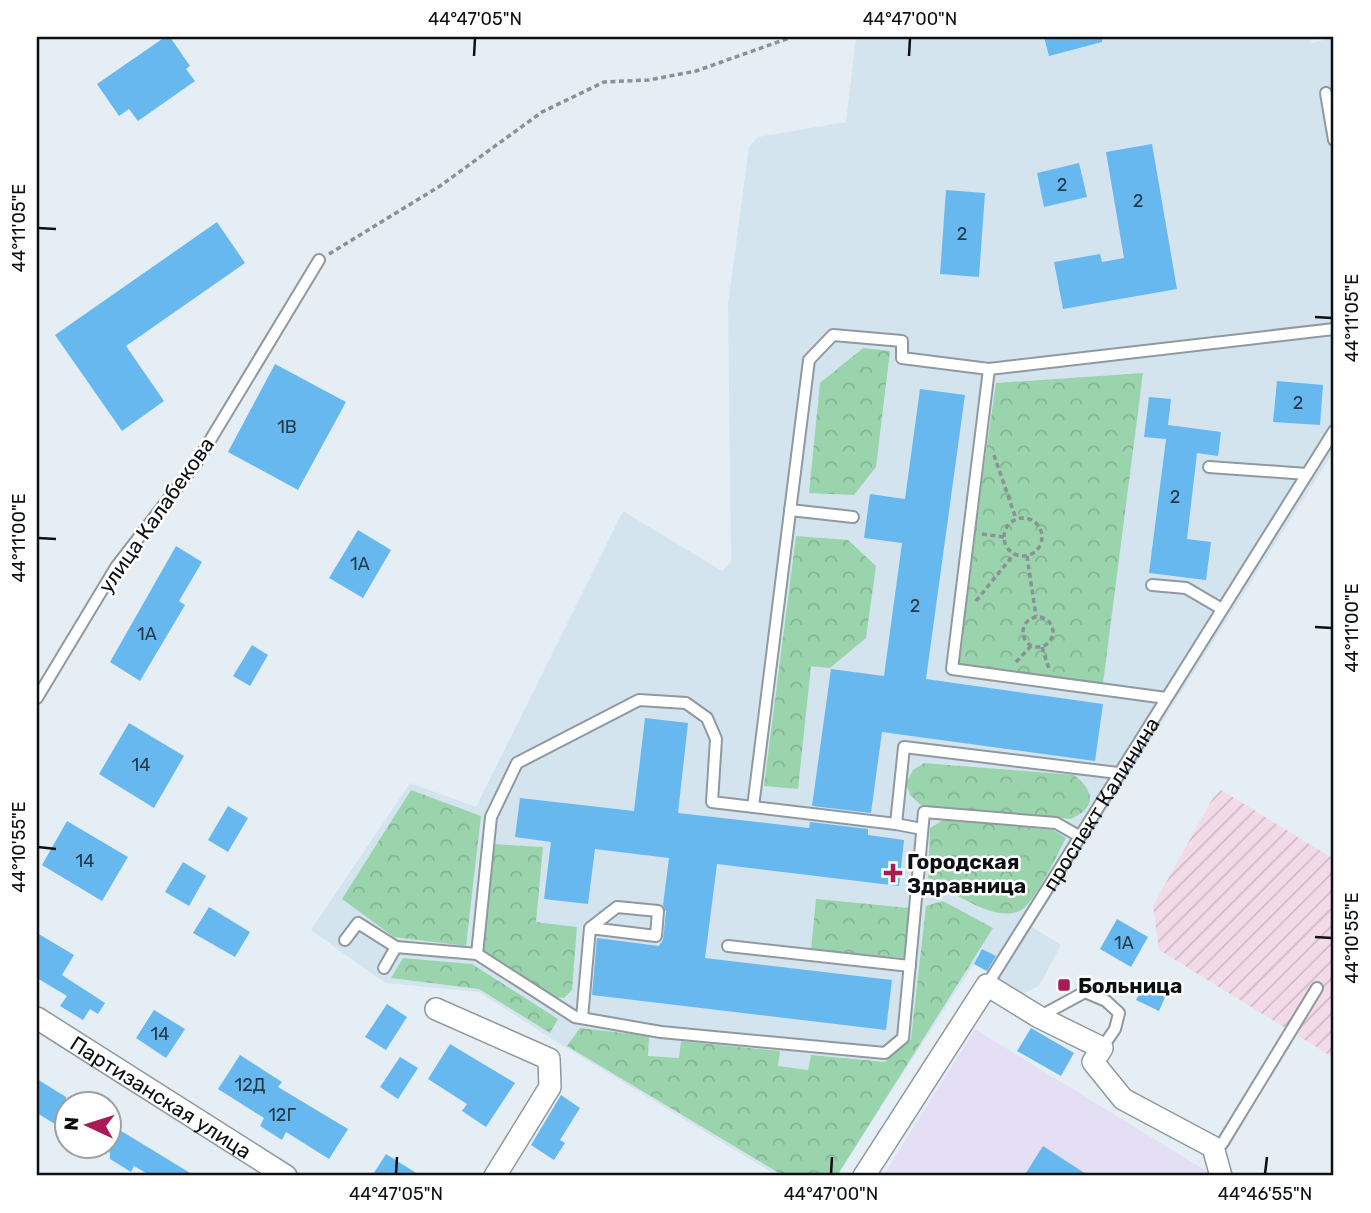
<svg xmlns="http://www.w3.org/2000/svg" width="1371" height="1213" font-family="Rubik,sans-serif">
<defs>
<pattern id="industrial-furrows" width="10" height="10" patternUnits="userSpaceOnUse" patternTransform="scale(1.75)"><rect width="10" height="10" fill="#f2dbe7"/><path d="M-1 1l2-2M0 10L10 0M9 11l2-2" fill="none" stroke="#cebbc5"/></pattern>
<pattern id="park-crowns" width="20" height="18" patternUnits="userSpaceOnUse" patternTransform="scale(1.75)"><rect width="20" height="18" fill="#9ad4ad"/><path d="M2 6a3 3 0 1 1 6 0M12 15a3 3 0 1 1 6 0" fill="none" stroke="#84b594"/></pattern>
</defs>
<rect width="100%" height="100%" fill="#e5eef5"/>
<!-- built -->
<path fill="#d4e4ef" d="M 856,37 L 1310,37 L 1312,43 L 1334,37 L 1334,451 L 1032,927 L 1061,945 L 1039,986 L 1023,994 L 974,964 L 836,1176 L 778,1176 L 560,1044 L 479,992 L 385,983 L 311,930 L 410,783 L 476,807 L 623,511 L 722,571 L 731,562 L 728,304 L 749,147 L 758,137 L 846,122 Z"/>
<!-- industrial -->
<path fill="url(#industrial-furrows)" d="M 1221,790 L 1334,859 L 1334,1058 L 1159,950 L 1153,906 L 1213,798 Z"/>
<!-- education -->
<path fill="#e5dff5" d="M 975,1029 L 1213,1175 L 883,1176 Z"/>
<!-- park -->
<path fill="url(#park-crowns)" d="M 863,348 L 890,351 L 876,467 L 854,495 L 809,493 L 820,383 Z
M 1143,373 L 1102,691 L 954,674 L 996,383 Z
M 796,536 L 848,540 L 876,566 L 866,638 L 830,668 L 811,666 L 798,789 L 764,786 Z
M 924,763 L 1074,775 C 1095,791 1097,808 1070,819 L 921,805 L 910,795 L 906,783 L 913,770 Z
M 411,790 L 481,816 L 466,946 L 394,937 L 342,899 Z
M 945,819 L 1053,830 L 1066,838 C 1056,857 1040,891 1027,905 C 1005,931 951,891 928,878 L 930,828 Z
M 493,844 L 543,847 L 536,922 L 577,927 L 572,990 L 564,998 L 552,997 L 483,952 Z
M 816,899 L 909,908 L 904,958 L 811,949 Z
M 943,901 L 993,928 L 837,1176 L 784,1176 L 567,1046 L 580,1028 L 649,1036 L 648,1056 L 679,1058 L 681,1041 L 780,1051 L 778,1066 L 808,1070 L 811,1055 L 885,1062 L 911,1039 L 926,906 Z
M 403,958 L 472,964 L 558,1019 L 550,1033 L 479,989 L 391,978 Z"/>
<!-- building -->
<path fill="#68b8f0" d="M 165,37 L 170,37 L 190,66 L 186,69 L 195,81 L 138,121 L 129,109 L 119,116 L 97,84 Z
M 1044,37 L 1102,37 L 1102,42 L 1049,56 Z
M 1152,144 L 1177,289 L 1063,309 L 1054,262 L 1100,254 L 1102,262 L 1124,258 L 1106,152 Z
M 1079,163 L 1087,197 L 1044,207 L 1037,173 Z
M 946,190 L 985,193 L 979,277 L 940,274 Z
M 217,222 L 245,263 L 126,346 L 164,401 L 122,431 L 55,335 Z
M 275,364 L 346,402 L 298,490 L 228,452 Z
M 1277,381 L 1323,385 L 1320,425 L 1273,422 Z
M 920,389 L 965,395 L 926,679 L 1103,704 L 1095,761 L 882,732 L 871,813 L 812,806 L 831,669 L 884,676 L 902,543 L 864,538 L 870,494 L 905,499 Z
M 1149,397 L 1171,399 L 1168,425 L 1221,432 L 1218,456 L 1197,453 L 1187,539 L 1211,542 L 1206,580 L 1149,573 L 1166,439 L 1144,437 Z
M 358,530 L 391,550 L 363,598 L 329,578 Z
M 176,546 L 202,562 L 179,601 L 185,605 L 140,681 L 110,662 Z
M 252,645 L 268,655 L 250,686 L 233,676 Z
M 645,718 L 688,723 L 678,813 L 809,828 L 810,822 L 868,829 L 868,835 L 904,840 L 899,886 L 717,864 L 705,958 L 892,980 L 886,1030 L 592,995 L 597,938 L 659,946 L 663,940 L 666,912 L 663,905 L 669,858 L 595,849 L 588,904 L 544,899 L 551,842 L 515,837 L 520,798 L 634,811 Z
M 129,723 L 184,756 L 154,808 L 99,774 Z
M 228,806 L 248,818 L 228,852 L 208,840 Z
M 67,821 L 128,857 L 102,901 L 42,865 Z
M 183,862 L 206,876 L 189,906 L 165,892 Z
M 209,907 L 250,932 L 235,957 L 193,933 Z
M 1117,919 L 1148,937 L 1131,967 L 1100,949 Z
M 37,933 L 74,955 L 62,975 L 105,1003 L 98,1014 L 90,1009 L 83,1020 L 60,1006 L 67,996 L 37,978 Z
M 982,949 L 996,956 L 987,971 L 974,964 Z
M 1145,983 L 1167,993 L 1159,1011 L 1136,1000 Z
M 387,1004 L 407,1017 L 386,1050 L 365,1037 Z
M 154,1010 L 185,1029 L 166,1058 L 136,1038 Z
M 1031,1028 L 1074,1053 L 1061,1076 L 1017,1051 Z
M 450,1044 L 515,1083 L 486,1127 L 462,1111 L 467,1104 L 428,1079 Z
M 240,1055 L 282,1082 L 278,1087 L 348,1129 L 329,1159 L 286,1132 L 282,1140 L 260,1126 L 264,1118 L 218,1089 Z
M 400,1057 L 418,1068 L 398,1099 L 380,1087 Z
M 37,1079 L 66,1097 L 66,1131 L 37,1113 Z
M 561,1095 L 580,1108 L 560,1140 L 565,1143 L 554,1160 L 531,1145 Z
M 108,1123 L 146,1146 L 195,1176 L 151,1176 L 134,1166 L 131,1172 L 110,1159 Z
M 1043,1146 L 1089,1176 L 1024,1176 Z
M 386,1154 L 421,1176 L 372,1176 Z"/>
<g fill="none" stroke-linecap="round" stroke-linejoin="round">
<defs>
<g id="lane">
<path d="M 1326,93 L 1334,140"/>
<path d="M 989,369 L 952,669 L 1166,698"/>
<path d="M 1209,467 L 1307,474"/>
<path d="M 790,510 L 853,517"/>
<path d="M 1152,585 L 1186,588 L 1222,609"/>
<path d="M 37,698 L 116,567 L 197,462 L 319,260"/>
<path d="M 753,807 L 809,360 L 833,335 L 902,341 L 902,358 L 989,369 L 1334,329"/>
<path d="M 896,824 L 922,829"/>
<path d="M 1079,836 L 1056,823 L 924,812 L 903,1038 L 885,1053 L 661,1032 L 575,1017 L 477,954 L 491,817 L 517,763 L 639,700 L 686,703 L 707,718 L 716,739 L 712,802 L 896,824 L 904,747 L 1118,773"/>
<path d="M 345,940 L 358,923 L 396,947 L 477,954"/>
<path d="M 728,946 L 910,966"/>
<path d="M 384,968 L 396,947"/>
<path id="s1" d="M 987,985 L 1334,431"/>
<path d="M 1039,1017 L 1085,992 L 1106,1001 L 1119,1013 L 1115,1029 L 1102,1048"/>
<path d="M 582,1018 L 590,928 L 656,936 L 658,911 L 617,907 L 590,928"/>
<path d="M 1213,1147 L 1222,1144 L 1317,988"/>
</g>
<g id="street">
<path d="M 436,1009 L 549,1059 L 550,1087 L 495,1176"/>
<path id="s2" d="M 37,1018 L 286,1176"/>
<path d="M 864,1176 L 987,985 L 1039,1017 L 1102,1048 L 1093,1062 L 1123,1099 L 1213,1147 L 1221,1176"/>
</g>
</defs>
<!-- lane casing -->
<use href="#lane" stroke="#90999f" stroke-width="14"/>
<!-- street casing -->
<use href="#street" stroke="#90999f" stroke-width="24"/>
<!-- path -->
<path stroke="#8b9196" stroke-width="3.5" stroke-dasharray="5 3.5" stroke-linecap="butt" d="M 329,254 L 440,186 L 542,112 L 604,82 L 649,80 L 696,71 L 792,37
M 994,455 L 1016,519
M1004 537a19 19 0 1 1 38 0a19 19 0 1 1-38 0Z
M 982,534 L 1004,537
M 1027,556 L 1036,616
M 976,601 L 1014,554
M1023 632a15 15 0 1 1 30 0a15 15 0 1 1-30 0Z
M 1042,647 L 1049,669
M 1016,662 L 1031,646"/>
<!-- lane -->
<use href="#lane" stroke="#fff" stroke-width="10"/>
<!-- street -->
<use href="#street" stroke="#fff" stroke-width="21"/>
</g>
<!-- ticks -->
<path fill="none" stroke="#0d1012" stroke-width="2.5" d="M 474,56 L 475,38M 909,56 L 910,38M 38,228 L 56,229M 1315,317 L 1332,318M 38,538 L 56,539M 1315,627 L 1332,628M 38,847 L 56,849M 1315,937 L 1332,938M 396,1174 L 397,1157M 831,1174 L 832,1157M 1265,1174 L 1267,1157"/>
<!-- markers -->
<g fill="#a91a57" stroke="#fff" stroke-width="2.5">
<path d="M889.5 862.5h7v7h7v7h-7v7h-7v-7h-7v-7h7z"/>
<rect x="1057" y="978" width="14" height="14" rx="3.5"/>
</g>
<g text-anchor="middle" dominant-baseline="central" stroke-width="5" stroke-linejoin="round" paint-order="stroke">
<!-- number labels -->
<g font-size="18" fill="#243a4a">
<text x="1062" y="185">2</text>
<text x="1138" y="201">2</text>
<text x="962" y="234">2</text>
<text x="1298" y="403">2</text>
<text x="287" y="427">1В</text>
<text x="1175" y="497">2</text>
<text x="360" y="564">1А</text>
<text x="915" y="606">2</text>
<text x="147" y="634">1А</text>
<text x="141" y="765">14</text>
<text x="85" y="861">14</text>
<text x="1124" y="943">1А</text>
<text x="160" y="1034">14</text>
<text x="250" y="1085">12Д</text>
<text x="282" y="1115">12Г</text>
</g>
<!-- street labels -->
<g font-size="21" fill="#0d1012" stroke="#fff">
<text transform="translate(156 515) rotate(-55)">улица Калабекова</text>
<text stroke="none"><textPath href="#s1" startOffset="214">проспект Калинина</textPath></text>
<text stroke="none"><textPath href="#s2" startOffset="147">Партизанская улица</textPath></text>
</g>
<!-- poi labels -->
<g font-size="21" font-weight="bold" fill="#0d1012" stroke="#fff" text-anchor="start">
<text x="907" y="861">Городская<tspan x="907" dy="24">Здравница</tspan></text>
<text x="1078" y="985">Больница</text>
</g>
</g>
<!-- border -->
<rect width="1371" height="1213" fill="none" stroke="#ffffff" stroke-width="77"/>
<!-- north arrow -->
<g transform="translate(88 1125) rotate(274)"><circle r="33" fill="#ffffff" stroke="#9e9fa0" stroke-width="2"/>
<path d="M0-5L12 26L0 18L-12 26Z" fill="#a91a57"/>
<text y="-10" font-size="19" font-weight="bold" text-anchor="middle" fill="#0d1012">N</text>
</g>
<rect x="38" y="38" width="1294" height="1136" fill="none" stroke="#0d1012" stroke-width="2.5"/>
<g font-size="18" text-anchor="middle" fill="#0d1012">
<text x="475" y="25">44°47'05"N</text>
<text x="910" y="25">44°47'00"N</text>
<text transform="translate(19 228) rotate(-90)" y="6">44°11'05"E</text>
<text transform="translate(1352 318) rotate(-90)" y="6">44°11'05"E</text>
<text transform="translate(19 538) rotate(-90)" y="6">44°11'00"E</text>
<text transform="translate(1352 628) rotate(-90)" y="6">44°11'00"E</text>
<text transform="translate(19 847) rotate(-90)" y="6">44°10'55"E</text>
<text transform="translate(1352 938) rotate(-90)" y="6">44°10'55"E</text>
<text x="396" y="1200">44°47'05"N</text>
<text x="831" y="1200">44°47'00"N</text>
<text x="1265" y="1200">44°46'55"N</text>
</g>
</svg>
